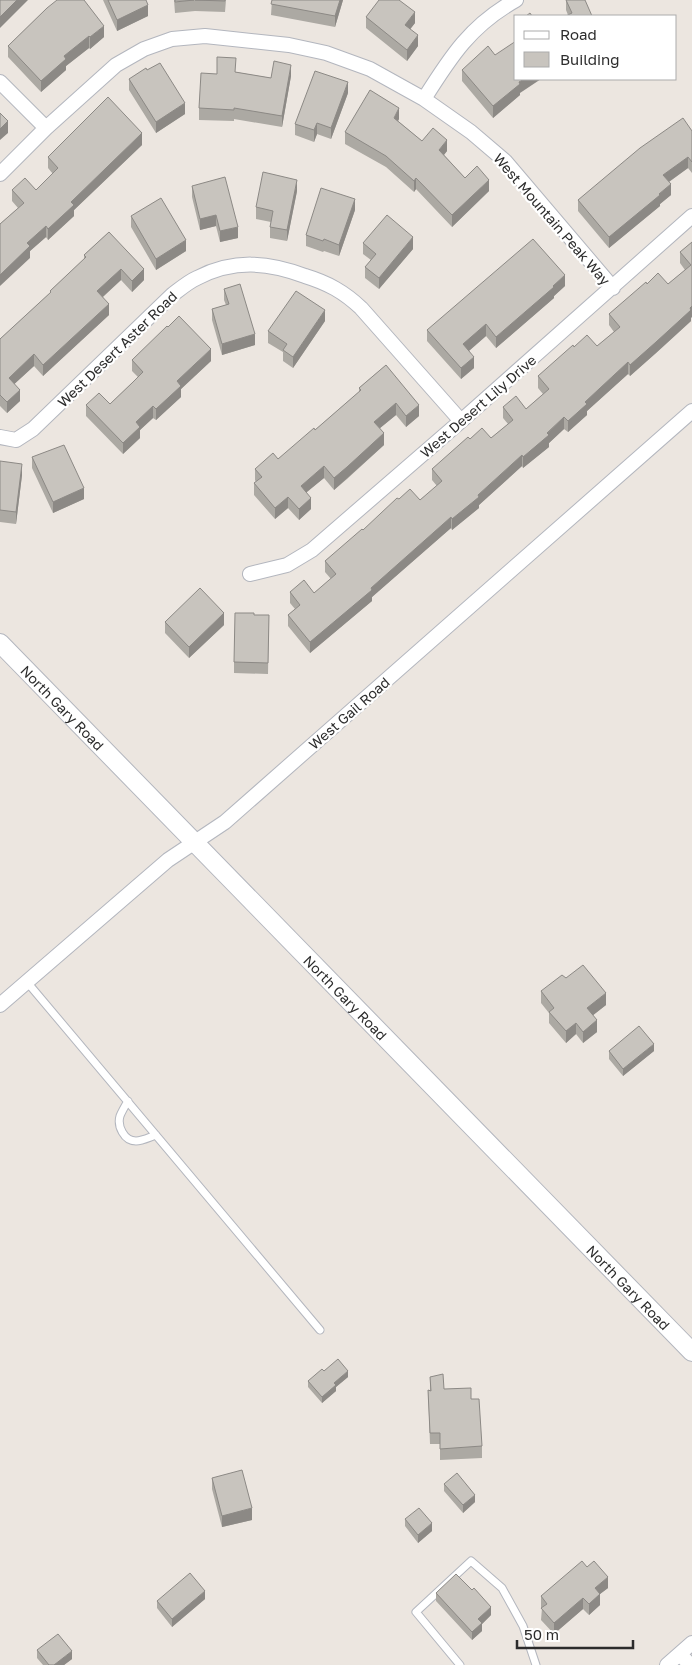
<svg xmlns="http://www.w3.org/2000/svg" width="692" height="1665" font-family="'Golos Text',sans-serif">
<rect width="100%" height="100%" fill="#ece6e0"/>
<g fill="none" stroke-linecap="round" stroke-linejoin="round">
<defs>
<path id="service" d="M 27,982 L 320,1330
M 128,1101 C 125,1106 122,1111 120,1116 C 117,1126 124,1141 136,1141 C 142,1141 150,1137 156,1135
M 460,1665 L 416,1612 L 471,1561 L 502,1588 L 523,1626 L 536,1665"/>
<path id="minor" d="M 0,82 L 46,128
M 424,99 C 451,56 471,25 516,0
M 0,174 L 46,128 L 116,65 L 144,49 L 172,39 L 205,36 L 289,45 L 326,53 L 370,69 L 424,99 L 471,132 L 505,161 L 613,288
M 0,437 L 16,440 L 33,429 L 172,295 C 180,289 188,282 197,278 C 234,259 268,262 305,276 C 328,283 344,292 361,308 L 461,421
M 250,574 L 287,565 L 312,550 L 461,421 L 692,216
M 0,1005 L 168,860 L 225,822 L 692,411
M 680,1654 L 690,1665
M 667,1665 L 692,1643"/>
<g id="tertiary">
<path id="s1" d="M 0,643 L 692,1352"/>
</g>
</defs>
<!-- service casing -->
<use href="#service" stroke="#b3b6be" stroke-width="9"/>
<!-- minor casing -->
<use href="#minor" stroke="#b3b6be" stroke-width="16"/>
<!-- tertiary casing -->
<use href="#tertiary" stroke="#b3b6be" stroke-width="20"/>
<!-- service -->
<use href="#service" stroke="#fff" stroke-width="7"/>
<!-- minor -->
<use href="#minor" stroke="#fff" stroke-width="14"/>
<!-- tertiary -->
<use href="#tertiary" stroke="#fff" stroke-width="18"/>
</g>
<!-- wall -->
<path fill="#aca9a3" d="M 103,0 L 146,0 L 148,16 L 117,31 Z
M 174,0 L 226,0 L 225,12 L 195,11 L 175,13 Z
M 272,0 L 343,0 L 335,27 L 271,15 Z
M 566,0 L 592,16 L 568,15 L 566,10 Z
M 47,8 L 104,37 L 90,49 L 89,48 L 66,66 L 66,70 L 41,92 L 8,57 L 8,46 Z
M 366,17 L 415,23 L 410,29 L 418,46 L 407,61 L 366,28 Z
M 495,55 L 520,93 L 520,95 L 493,118 L 462,81 L 462,70 Z
M 236,72 L 271,78 L 291,76 L 282,127 L 234,119 L 234,121 L 199,120 L 199,108 L 217,74 Z
M 129,79 L 185,114 L 156,133 L 129,90 Z
M 348,93 L 331,139 L 317,134 L 314,142 L 295,135 L 295,124 Z
M 399,119 L 398,121 L 422,141 L 447,151 L 444,155 L 465,178 L 489,191 L 452,227 L 416,189 L 414,192 L 386,167 L 345,144 L 345,132 Z
M 692,131 L 692,173 L 688,168 L 669,182 L 671,195 L 660,204 L 660,206 L 609,248 L 578,211 L 578,200 Z
M 142,145 L 74,210 L 74,216 L 48,240 L 46,237 L 30,251 L 30,258 L 0,224 L 18,208 L 12,201 L 12,190 L 36,190 L 53,174 L 48,168 L 48,157 Z
M 192,186 L 238,238 L 220,242 L 216,226 L 200,230 L 192,197 Z
M 297,191 L 287,241 L 270,238 L 270,227 L 271,222 L 256,219 L 256,207 Z
M 355,210 L 339,256 L 324,251 L 323,252 L 306,246 L 306,235 Z
M 131,216 L 186,251 L 156,270 L 131,227 Z
M 109,232 L 144,280 L 132,292 L 121,280 L 103,297 L 109,315 L 43,376 L 34,366 L 14,384 L 20,401 L 7,413 L 0,406 L 0,339 L 50,293 L 50,291 L 84,259 L 84,255 Z
M 692,242 L 691,321 L 656,353 L 630,376 L 628,374 L 587,411 L 587,415 L 568,432 L 564,429 L 549,443 L 549,447 L 523,468 L 522,466 L 479,505 L 479,508 L 452,530 L 451,528 L 372,597 L 372,601 L 310,653 L 288,626 L 288,615 L 295,609 L 290,603 L 290,592 L 314,593 L 331,579 L 325,572 L 325,561 L 363,530 L 399,499 L 420,500 L 437,486 L 432,480 L 432,469 L 470,439 L 491,438 L 508,424 L 503,418 L 503,407 L 526,409 L 543,394 L 538,388 L 538,376 L 574,347 L 597,346 L 614,332 L 609,325 L 609,314 L 647,284 L 668,284 L 685,270 L 680,263 L 680,252 Z
M 363,243 L 413,249 L 379,289 L 365,278 L 365,267 L 371,260 L 363,254 Z
M 565,286 L 554,296 L 554,298 L 496,348 L 486,336 L 469,351 L 474,368 L 461,379 L 427,341 L 427,330 Z
M 224,289 L 255,345 L 222,355 L 212,320 L 212,309 L 226,305 L 224,300 Z
M 325,321 L 293,368 L 283,361 L 283,352 L 268,343 L 268,331 Z
M 132,360 L 211,361 L 181,389 L 181,397 L 156,420 L 153,418 L 140,430 L 140,438 L 123,454 L 86,416 L 86,405 L 110,404 L 138,377 L 132,371 Z
M 386,365 L 419,416 L 406,427 L 396,415 L 380,428 L 384,445 L 347,479 L 334,490 L 324,478 L 306,492 L 311,509 L 299,520 L 288,508 L 275,519 L 254,495 L 254,483 L 256,482 L 255,480 L 255,469 L 278,459 L 315,430 L 359,392 L 359,388 Z
M 32,457 L 84,499 L 53,513 L 32,468 Z
M 0,461 L 22,475 L 16,524 L 0,522 Z
M 254,615 L 269,615 L 268,674 L 234,673 L 234,662 Z
M 165,622 L 224,625 L 189,658 L 165,633 Z
M 566,978 L 606,1005 L 593,1015 L 597,1032 L 583,1043 L 576,1034 L 566,1043 L 549,1023 L 549,1013 L 541,1003 L 541,991 Z
M 609,1051 L 654,1051 L 623,1076 L 609,1059 Z
M 324,1371 L 348,1377 L 336,1387 L 336,1391 L 322,1403 L 308,1387 L 308,1381 Z
M 430,1377 L 444,1389 L 482,1446 L 482,1458 L 440,1460 L 440,1444 L 430,1444 L 428,1390 L 430,1391 Z
M 212,1478 L 252,1520 L 222,1527 L 212,1489 Z
M 444,1484 L 475,1502 L 463,1513 L 444,1491 Z
M 405,1519 L 432,1531 L 418,1543 L 405,1526 Z
M 587,1567 L 608,1588 L 600,1594 L 600,1605 L 589,1615 L 583,1609 L 554,1634 L 541,1620 L 542,1608 L 541,1607 L 541,1596 Z
M 436,1593 L 491,1615 L 482,1624 L 482,1631 L 472,1640 L 436,1601 Z
M 205,1599 L 172,1627 L 157,1608 L 157,1601 Z
M 37,1650 L 72,1659 L 64,1665 L 43,1665 L 37,1658 Z"/>
<!-- shaded-wall -->
<path fill="#8c8985" d="M 17,0 L 28,0 L 0,28 L 0,17 Z
M 340,0 L 343,0 L 335,27 L 335,16 Z
M 148,5 L 148,16 L 117,31 L 117,20 Z
M 415,12 L 415,23 L 405,36 L 405,25 Z
M 104,26 L 104,37 L 90,49 L 90,37 Z
M 418,35 L 418,46 L 407,61 L 407,50 Z
M 89,36 L 89,48 L 66,66 L 66,70 L 41,92 L 41,81 L 64,56 Z
M 291,65 L 291,76 L 282,127 L 282,116 Z
M 524,79 L 541,79 L 520,93 L 520,95 L 493,118 L 493,106 L 519,82 Z
M 348,82 L 348,93 L 331,139 L 331,128 Z
M 185,103 L 185,114 L 156,133 L 156,122 Z
M 399,108 L 399,119 L 394,129 L 394,118 Z
M 8,121 L 8,133 L 0,140 L 0,129 Z
M 317,123 L 317,134 L 314,142 L 314,130 Z
M 142,133 L 142,145 L 74,210 L 74,216 L 48,240 L 48,229 L 71,202 Z
M 447,140 L 447,151 L 439,161 L 439,150 Z
M 688,157 L 688,168 L 663,186 L 663,175 Z
M 416,178 L 416,189 L 414,192 L 414,181 Z
M 297,180 L 297,191 L 287,241 L 287,230 Z
M 489,180 L 489,191 L 452,227 L 452,215 Z
M 671,184 L 671,195 L 660,204 L 660,206 L 609,248 L 609,237 Z
M 355,199 L 355,210 L 339,256 L 339,245 Z
M 216,215 L 216,226 L 200,230 L 200,219 Z
M 46,226 L 46,237 L 30,251 L 30,258 L 0,286 L 0,275 L 27,243 Z
M 238,227 L 238,238 L 220,242 L 220,231 Z
M 413,237 L 413,249 L 379,289 L 379,278 Z
M 186,240 L 186,251 L 156,270 L 156,259 Z
M 121,269 L 121,280 L 97,302 L 97,291 Z
M 144,269 L 144,280 L 132,292 L 132,281 Z
M 565,275 L 565,286 L 554,296 L 554,298 L 496,348 L 496,337 Z
M 109,304 L 109,315 L 43,376 L 43,365 Z
M 692,306 L 692,317 L 691,318 L 691,321 L 656,353 L 630,376 L 630,365 Z
M 325,310 L 325,321 L 293,368 L 293,357 Z
M 486,324 L 486,336 L 463,356 L 463,344 Z
M 255,334 L 255,345 L 222,355 L 222,344 Z
M 211,349 L 211,361 L 181,389 L 181,397 L 156,420 L 156,409 L 177,381 Z
M 34,354 L 34,366 L 9,389 L 9,378 Z
M 474,357 L 474,368 L 461,379 L 461,368 Z
M 628,362 L 628,374 L 587,411 L 587,415 L 568,432 L 568,421 L 585,402 Z
M 20,390 L 20,401 L 7,413 L 7,402 Z
M 396,403 L 396,415 L 374,433 L 374,422 Z
M 419,405 L 419,416 L 406,427 L 406,416 Z
M 153,406 L 153,418 L 140,430 L 140,438 L 123,454 L 123,443 L 136,422 Z
M 564,417 L 564,429 L 549,443 L 549,447 L 523,468 L 523,457 Z
M 384,433 L 384,445 L 334,490 L 334,478 Z
M 522,455 L 522,466 L 479,505 L 479,508 L 452,530 L 452,519 Z
M 22,464 L 22,475 L 16,524 L 16,512 Z
M 324,466 L 324,478 L 301,497 L 301,486 Z
M 84,488 L 84,499 L 53,513 L 53,502 Z
M 288,497 L 288,508 L 275,519 L 275,508 Z
M 311,498 L 311,509 L 299,520 L 299,509 Z
M 451,517 L 451,528 L 372,597 L 372,601 L 310,653 L 310,642 Z
M 224,613 L 224,625 L 189,658 L 189,647 Z
M 606,993 L 606,1005 L 587,1020 L 587,1008 Z
M 597,1020 L 597,1032 L 583,1043 L 583,1032 Z
M 576,1023 L 576,1034 L 566,1043 L 566,1031 Z
M 654,1044 L 654,1051 L 623,1076 L 623,1069 Z
M 348,1371 L 348,1377 L 336,1387 L 336,1391 L 322,1403 L 322,1397 L 334,1383 Z
M 475,1495 L 475,1502 L 463,1513 L 463,1505 Z
M 252,1508 L 252,1520 L 222,1527 L 222,1516 Z
M 432,1523 L 432,1531 L 418,1543 L 418,1535 Z
M 608,1577 L 608,1588 L 600,1594 L 600,1605 L 589,1615 L 589,1604 L 595,1588 Z
M 205,1591 L 205,1599 L 172,1627 L 172,1619 Z
M 583,1598 L 583,1609 L 554,1634 L 554,1623 Z
M 491,1607 L 491,1615 L 482,1624 L 482,1631 L 472,1640 L 472,1632 L 478,1619 Z
M 72,1651 L 72,1659 L 64,1665 L 54,1665 Z"/>
<!-- building -->
<path fill="#c8c4be" stroke="#8c8985" d="M 0,0 L 17,0 L 0,17 Z
M 57,0 L 84,0 L 104,26 L 90,37 L 89,36 L 64,56 L 66,59 L 41,81 L 8,46 L 47,8 Z
M 108,0 L 146,0 L 148,5 L 117,20 Z
M 175,0 L 194,0 L 175,2 Z
M 195,0 L 225,0 L 225,1 Z
M 272,0 L 340,0 L 335,16 L 271,4 Z
M 379,0 L 399,0 L 415,12 L 405,25 L 418,35 L 407,50 L 366,17 Z
M 566,0 L 585,0 L 592,16 L 566,16 L 572,13 Z
M 530,13 L 532,16 L 526,16 Z
M 516,41 L 516,79 L 524,79 L 519,82 L 520,84 L 493,106 L 462,70 L 488,46 L 495,55 Z
M 217,57 L 236,58 L 235,72 L 271,78 L 274,61 L 291,65 L 282,116 L 234,108 L 234,110 L 199,108 L 201,73 L 217,74 Z
M 160,63 L 185,103 L 156,122 L 129,79 L 146,68 L 147,70 Z
M 315,71 L 348,82 L 331,128 L 317,123 L 314,130 L 295,124 Z
M 370,90 L 399,108 L 394,118 L 422,141 L 433,128 L 447,140 L 439,150 L 465,178 L 477,166 L 489,180 L 452,215 L 416,178 L 414,181 L 386,156 L 345,132 Z
M 108,97 L 142,133 L 71,202 L 74,205 L 48,229 L 46,226 L 27,243 L 30,246 L 0,275 L 0,224 L 24,203 L 12,190 L 25,178 L 36,190 L 58,168 L 48,157 Z
M 0,113 L 8,121 L 0,129 Z
M 683,118 L 692,131 L 692,162 L 688,157 L 663,175 L 671,184 L 659,194 L 660,195 L 609,237 L 578,200 L 640,148 Z
M 263,172 L 297,180 L 287,230 L 270,227 L 273,211 L 256,207 Z
M 225,177 L 238,227 L 220,231 L 216,215 L 200,219 L 192,186 Z
M 321,188 L 355,199 L 339,245 L 324,239 L 323,241 L 306,235 Z
M 161,198 L 186,240 L 156,259 L 131,216 Z
M 387,215 L 413,237 L 379,278 L 365,267 L 376,254 L 363,243 Z
M 109,232 L 144,269 L 132,281 L 121,269 L 97,291 L 109,304 L 43,365 L 34,354 L 9,378 L 20,390 L 7,402 L 0,395 L 0,339 L 51,292 L 50,291 L 86,257 L 84,255 Z
M 533,239 L 565,275 L 553,286 L 554,287 L 496,337 L 486,324 L 463,344 L 474,357 L 461,368 L 427,330 Z
M 692,242 L 692,306 L 690,308 L 691,310 L 656,342 L 630,365 L 628,362 L 585,402 L 587,404 L 568,421 L 564,417 L 547,433 L 549,435 L 523,457 L 522,455 L 478,495 L 479,497 L 452,519 L 451,517 L 371,588 L 372,590 L 310,642 L 288,615 L 300,605 L 290,592 L 304,580 L 314,593 L 336,574 L 325,561 L 362,529 L 363,530 L 397,498 L 399,499 L 410,489 L 420,500 L 442,481 L 432,469 L 468,437 L 470,439 L 482,428 L 491,438 L 513,420 L 503,407 L 516,396 L 526,409 L 549,389 L 538,376 L 573,345 L 574,347 L 587,335 L 597,346 L 620,327 L 609,314 L 646,282 L 647,284 L 658,273 L 668,284 L 691,265 L 680,252 Z
M 240,284 L 255,334 L 222,344 L 212,309 L 229,304 L 224,289 Z
M 296,291 L 325,310 L 293,357 L 283,350 L 287,344 L 268,331 Z
M 179,316 L 211,349 L 177,381 L 181,386 L 156,409 L 153,406 L 136,422 L 140,427 L 123,443 L 86,405 L 99,393 L 110,404 L 132,383 L 143,372 L 132,360 L 167,326 L 168,327 Z
M 386,365 L 419,405 L 406,416 L 396,403 L 374,422 L 384,433 L 347,467 L 334,478 L 324,466 L 301,486 L 311,498 L 299,509 L 288,497 L 275,508 L 254,483 L 262,477 L 255,469 L 273,453 L 278,459 L 314,428 L 315,430 L 361,390 L 359,388 Z
M 64,445 L 84,488 L 53,502 L 32,457 Z
M 0,461 L 22,464 L 16,512 L 0,510 Z
M 200,588 L 224,613 L 189,647 L 165,622 Z
M 235,613 L 254,613 L 254,615 L 269,615 L 268,663 L 234,662 Z
M 583,965 L 606,993 L 587,1008 L 597,1020 L 583,1032 L 576,1023 L 566,1031 L 549,1012 L 554,1008 L 541,991 L 562,975 L 566,978 Z
M 639,1026 L 654,1044 L 623,1069 L 609,1051 Z
M 338,1359 L 348,1371 L 334,1383 L 336,1385 L 322,1397 L 308,1381 L 322,1369 L 324,1371 Z
M 443,1374 L 444,1389 L 471,1388 L 471,1399 L 479,1399 L 482,1446 L 440,1449 L 440,1433 L 430,1433 L 428,1390 L 431,1391 L 430,1377 Z
M 242,1470 L 252,1508 L 222,1516 L 212,1478 Z
M 457,1473 L 475,1495 L 463,1505 L 444,1484 Z
M 419,1508 L 432,1523 L 418,1535 L 405,1519 Z
M 582,1561 L 587,1567 L 594,1561 L 608,1577 L 595,1588 L 600,1594 L 589,1604 L 583,1598 L 554,1623 L 541,1608 L 547,1604 L 541,1596 Z
M 190,1573 L 205,1591 L 172,1619 L 157,1601 Z
M 456,1574 L 472,1590 L 474,1588 L 491,1607 L 478,1619 L 482,1623 L 472,1632 L 436,1593 Z
M 58,1634 L 72,1651 L 54,1665 L 49,1665 L 37,1650 Z"/>
<g text-anchor="middle" dominant-baseline="central" stroke-width="4.5" stroke-linejoin="round" paint-order="stroke">
<!-- street labels -->
<g font-size="14" fill="#2c2c2c" stroke="#fff">
<text transform="translate(552 219) rotate(49)">West Mountain Peak Way</text>
<text transform="translate(117 349) rotate(-44)">West Desert Aster Road</text>
<text transform="translate(478 406) rotate(-41)">West Desert Lily Drive</text>
<text stroke="none"><textPath href="#s1" startOffset="90">North Gary Road</textPath></text>
<text transform="translate(349 713) rotate(-41)">West Gail Road</text>
<text stroke="none"><textPath href="#s1" startOffset="495">North Gary Road</textPath></text>
<text stroke="none"><textPath href="#s1" startOffset="900">North Gary Road</textPath></text>
</g>
</g>
<!-- legend -->
<rect x="514" y="15" width="162" height="65" fill="#ffffff" stroke="#ababab"/>
<rect x="524" y="31" width="25" height="8" fill="#ffffff" stroke="#ababab"/>
<text x="560" y="40" font-size="15" fill="#2c2c2c">Road</text>
<rect x="524" y="52" width="25" height="15" fill="#c8c4be" stroke="#ababab"/>
<text x="560" y="65" font-size="15" fill="#2c2c2c">Building</text>
<!-- scale -->
<path d="M517 1640v8h116v-8" fill="none" stroke="#2c2c2c" stroke-width="2.5"/>
<text x="524" y="1640" font-size="15" fill="#2c2c2c" stroke="#ffffff" stroke-width="4" paint-order="stroke">50 m</text>
</svg>
